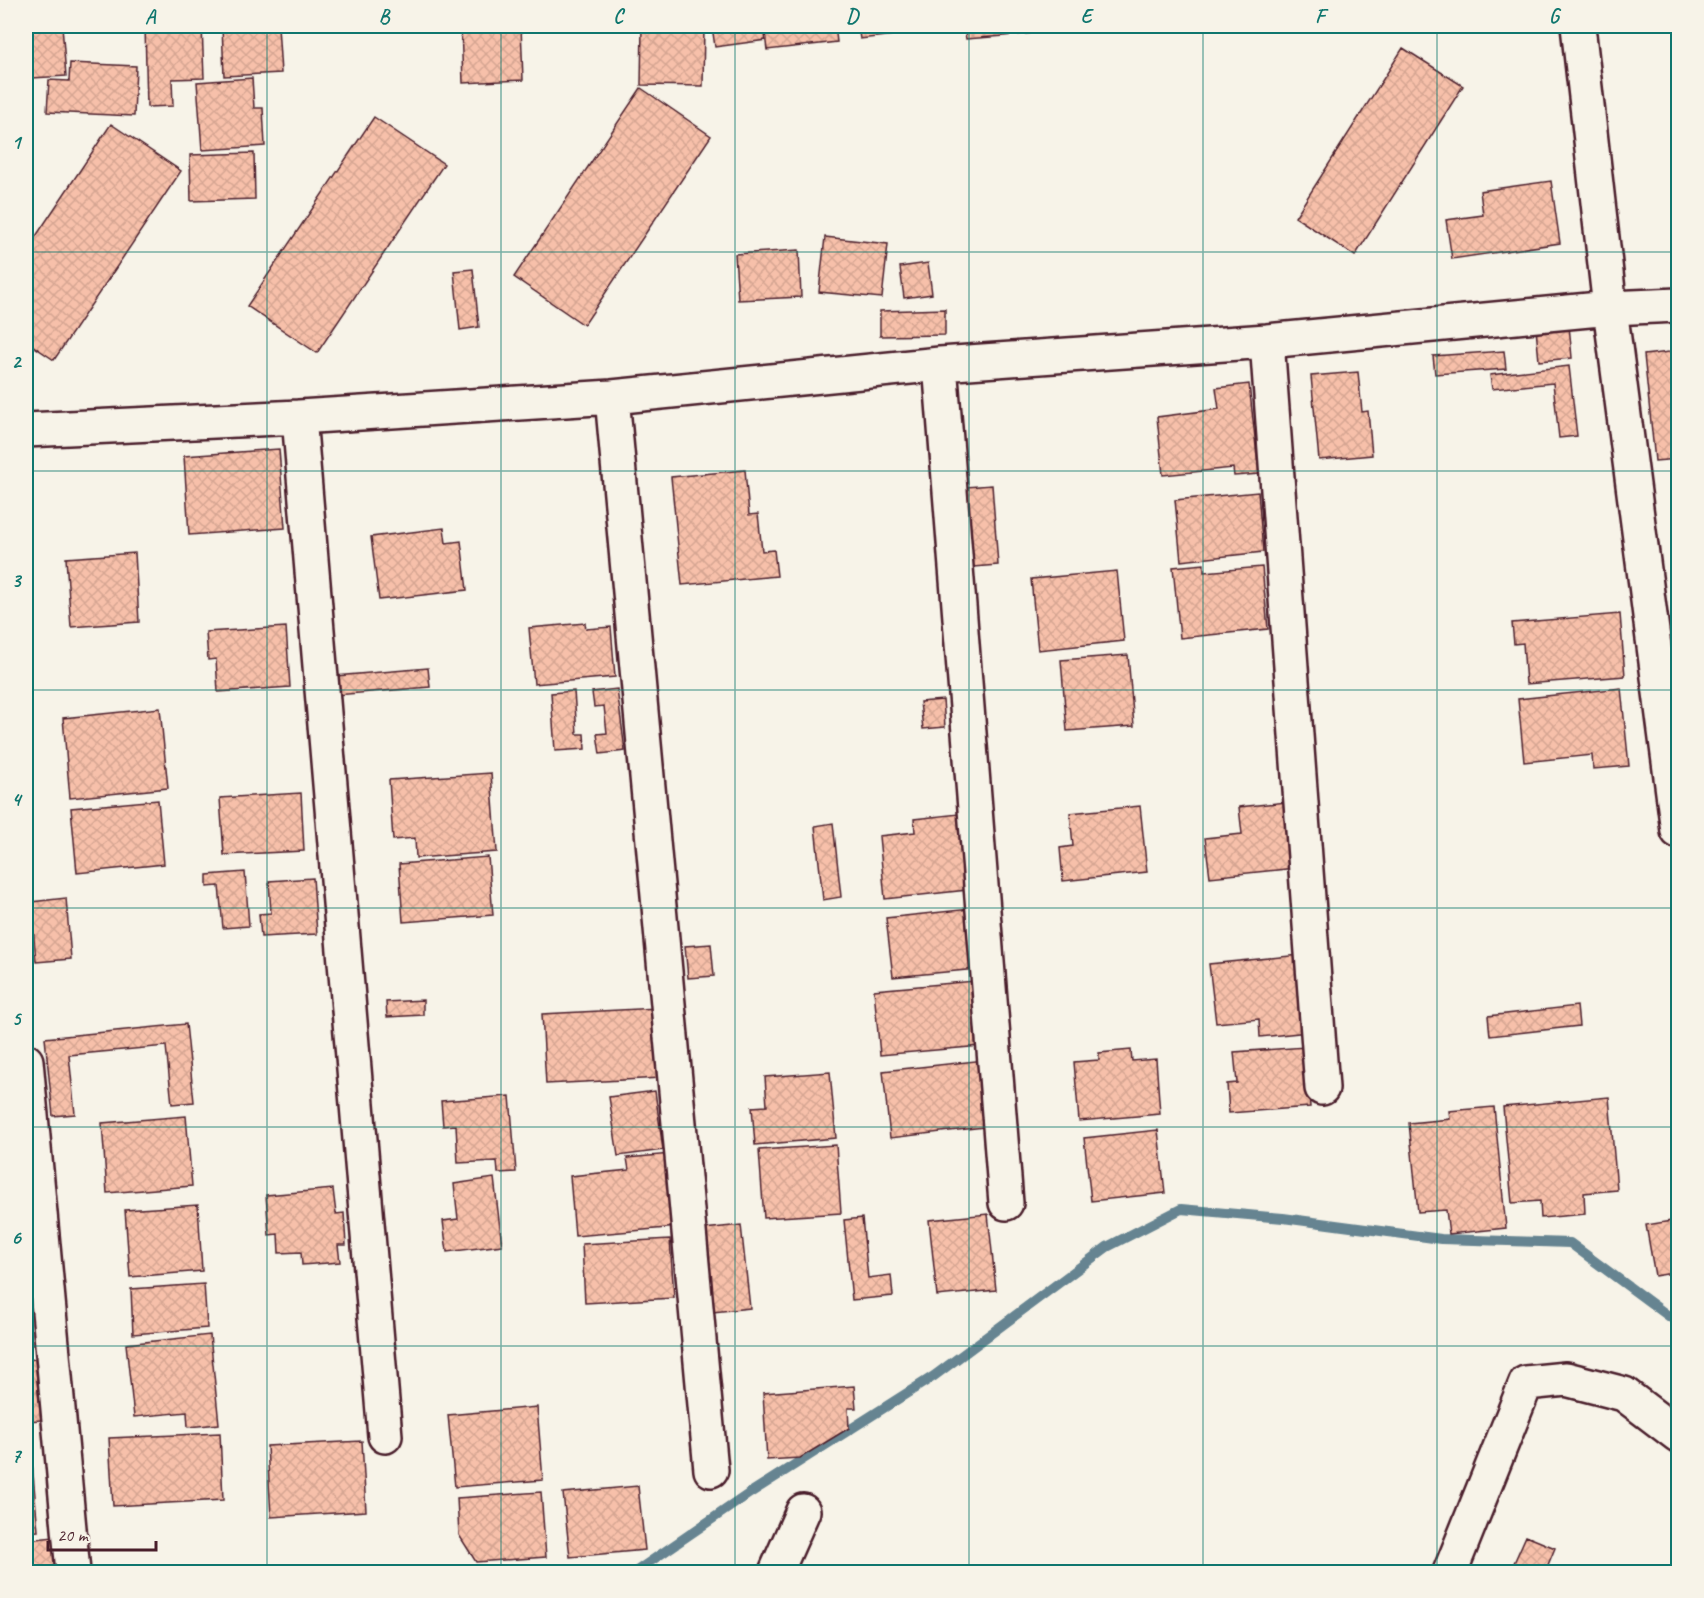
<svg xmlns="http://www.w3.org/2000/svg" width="1704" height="1598" font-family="Caveat,sans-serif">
<defs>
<pattern id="building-cross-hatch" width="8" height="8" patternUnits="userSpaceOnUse" patternTransform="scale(1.5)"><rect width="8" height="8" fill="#f7c0aa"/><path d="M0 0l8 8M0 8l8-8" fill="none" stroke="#d5a592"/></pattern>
</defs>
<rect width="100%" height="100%" fill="#f7f3e8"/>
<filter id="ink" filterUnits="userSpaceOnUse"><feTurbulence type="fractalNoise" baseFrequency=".0167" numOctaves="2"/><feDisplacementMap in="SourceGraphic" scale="12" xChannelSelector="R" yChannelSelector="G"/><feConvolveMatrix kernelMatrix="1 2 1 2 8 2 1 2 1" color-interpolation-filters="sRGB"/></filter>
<g filter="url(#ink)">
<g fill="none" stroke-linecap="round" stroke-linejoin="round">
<!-- stream -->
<path stroke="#668491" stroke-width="10" d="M 635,1572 L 750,1493 L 934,1376 L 1107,1247 L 1181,1209 L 1283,1218 L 1441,1239 L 1570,1243 L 1678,1323"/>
</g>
<!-- building -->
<path fill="url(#building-cross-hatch)" stroke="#4a1f2b" stroke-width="1.5" d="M 27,26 L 62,26 L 66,76 L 32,78 Z
M 145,26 L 202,26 L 204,78 L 172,79 L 173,106 L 147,107 Z
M 222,26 L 250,26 L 250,27 L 278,26 L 281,73 L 224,76 Z
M 461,26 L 521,26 L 523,80 L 463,83 Z
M 642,26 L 704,26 L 703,86 L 641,85 Z
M 712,26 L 764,26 L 766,40 L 715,47 Z
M 764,26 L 835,26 L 837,42 L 767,50 Z
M 858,26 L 919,26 L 920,32 L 860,39 Z
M 964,26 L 1003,26 L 1004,36 L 966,39 Z
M 1003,26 L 1032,26 L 1033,33 L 1004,36 Z
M 1032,26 L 1129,26 L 1033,33 Z
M 1403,48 L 1463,86 L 1355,256 L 1295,217 Z
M 70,63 L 136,66 L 134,116 L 47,112 L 49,80 L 69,81 Z
M 252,78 L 254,108 L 263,108 L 265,146 L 202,150 L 197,82 Z
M 641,88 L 711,136 L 584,325 L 514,277 Z
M 374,117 L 444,164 L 317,353 L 247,306 Z
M 111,124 L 181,171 L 54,360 L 26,341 L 26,251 Z
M 254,153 L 255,199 L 191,201 L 190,155 Z
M 1551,181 L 1560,243 L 1452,259 L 1446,220 L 1483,215 L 1480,191 Z
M 825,237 L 888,244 L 882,298 L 819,292 Z
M 799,250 L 801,297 L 738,300 L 735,254 Z
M 928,263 L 932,294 L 904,298 L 900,267 Z
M 473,269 L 479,327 L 460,330 L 454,271 Z
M 945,309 L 945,335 L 880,336 L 880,311 Z
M 1569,325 L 1572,358 L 1539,361 L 1536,329 Z
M 1504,351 L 1506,369 L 1435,374 L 1433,356 Z
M 1678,351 L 1678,459 L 1655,461 L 1644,355 Z
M 1569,366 L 1577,436 L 1559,438 L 1553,383 L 1492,389 L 1490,375 Z
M 1358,372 L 1362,412 L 1368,411 L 1372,455 L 1319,460 L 1311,376 Z
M 1249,384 L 1259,474 L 1234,476 L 1233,468 L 1163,475 L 1157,417 L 1219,409 L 1216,388 Z
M 279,449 L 285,528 L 189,535 L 184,456 Z
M 745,470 L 749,515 L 758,514 L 762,551 L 774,550 L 777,576 L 682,585 L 671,477 Z
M 992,485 L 998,565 L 973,567 L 966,487 Z
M 1258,492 L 1263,552 L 1181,561 L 1175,500 Z
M 444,528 L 446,543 L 461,541 L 467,590 L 379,600 L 371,537 Z
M 135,553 L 139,622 L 71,627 L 66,558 Z
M 1204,564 L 1204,572 L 1262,567 L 1268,629 L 1180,638 L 1173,567 Z
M 1117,571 L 1124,641 L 1038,650 L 1031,579 Z
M 1620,614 L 1625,676 L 1526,684 L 1523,643 L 1514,644 L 1512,623 Z
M 585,623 L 586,629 L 611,627 L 615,677 L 534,684 L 529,628 Z
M 286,627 L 290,687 L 218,692 L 216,659 L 208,660 L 206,632 Z
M 1128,655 L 1134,726 L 1067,731 L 1061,660 Z
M 428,668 L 430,687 L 336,695 L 335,676 Z
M 1621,688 L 1629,766 L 1593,769 L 1592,755 L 1524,762 L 1518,699 Z
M 617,689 L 625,751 L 600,754 L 597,734 L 607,733 L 604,706 L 594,707 L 592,692 Z
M 574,691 L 577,734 L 584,734 L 585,749 L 555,751 L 551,693 Z
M 943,700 L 945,727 L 923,729 L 920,702 Z
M 160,708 L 168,788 L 70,798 L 63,718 Z
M 491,773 L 497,852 L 416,858 L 415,838 L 393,840 L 389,780 Z
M 301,793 L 304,851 L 224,855 L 220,798 Z
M 158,800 L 164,864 L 77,873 L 71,808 Z
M 1287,802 L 1295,868 L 1210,877 L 1205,838 L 1242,834 L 1239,807 Z
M 1140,806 L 1147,872 L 1063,881 L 1060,848 L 1073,846 L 1070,813 Z
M 959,814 L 967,890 L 885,899 L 879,836 L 915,832 L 914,819 Z
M 833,823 L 841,897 L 823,900 L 815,826 Z
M 488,857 L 493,915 L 403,922 L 399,864 Z
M 245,872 L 249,926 L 223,928 L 219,886 L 207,887 L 207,875 Z
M 313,878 L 317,934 L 261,937 L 259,914 L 271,913 L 269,881 Z
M 66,898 L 71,959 L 36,962 L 31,902 Z
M 970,909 L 977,969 L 893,977 L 886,918 Z
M 711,944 L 714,976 L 688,978 L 685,946 Z
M 1300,955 L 1308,1032 L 1260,1037 L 1259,1019 L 1216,1023 L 1209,964 Z
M 975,981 L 981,1046 L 880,1055 L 874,990 Z
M 423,1000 L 423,1015 L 387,1017 L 386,1002 Z
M 1577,1006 L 1579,1026 L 1490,1036 L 1488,1016 Z
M 658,1008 L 661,1078 L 546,1084 L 542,1014 Z
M 186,1024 L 194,1102 L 172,1104 L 166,1046 L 69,1055 L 75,1114 L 53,1116 L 45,1038 Z
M 1306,1047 L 1310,1107 L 1229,1113 L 1227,1084 L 1237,1083 L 1234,1052 Z
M 1131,1050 L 1132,1061 L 1156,1059 L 1160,1114 L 1079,1121 L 1074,1062 L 1099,1060 L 1099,1053 Z
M 985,1060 L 992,1126 L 890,1138 L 883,1071 Z
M 830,1072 L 836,1138 L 755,1145 L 752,1107 L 767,1106 L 765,1077 Z
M 655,1091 L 663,1150 L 618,1156 L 609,1097 Z
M 510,1096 L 516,1172 L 498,1173 L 497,1161 L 458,1163 L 456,1125 L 443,1126 L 441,1101 Z
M 1609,1097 L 1617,1190 L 1584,1193 L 1585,1214 L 1541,1218 L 1540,1201 L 1512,1203 L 1503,1107 Z
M 1494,1107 L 1506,1228 L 1449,1234 L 1446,1210 L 1418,1212 L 1409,1123 L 1450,1119 L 1449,1111 Z
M 186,1116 L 192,1186 L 107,1193 L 102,1123 Z
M 1158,1130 L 1165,1193 L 1091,1201 L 1084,1138 Z
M 836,1145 L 841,1213 L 764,1218 L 759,1150 Z
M 671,1154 L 678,1227 L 575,1236 L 570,1176 L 629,1170 L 627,1158 Z
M 494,1178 L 502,1245 L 447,1252 L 443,1221 L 458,1219 L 454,1184 Z
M 333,1189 L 336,1214 L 344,1213 L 346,1245 L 338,1245 L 340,1262 L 302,1265 L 301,1252 L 279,1253 L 278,1234 L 269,1235 L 266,1195 Z
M 198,1205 L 202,1271 L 130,1277 L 125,1210 Z
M 988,1214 L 996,1290 L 937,1296 L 929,1220 Z
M 862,1218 L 868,1278 L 891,1275 L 893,1296 L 852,1300 L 844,1220 Z
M 1678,1220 L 1678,1272 L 1655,1276 L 1646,1225 Z
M 741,1225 L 750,1308 L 713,1312 L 704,1229 Z
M 670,1239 L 674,1298 L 585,1303 L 582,1244 Z
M 204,1284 L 207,1328 L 133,1334 L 131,1289 Z
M 210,1335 L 219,1424 L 188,1427 L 187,1412 L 134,1417 L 126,1344 Z
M 35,1359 L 41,1420 L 26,1421 L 26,1360 Z
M 854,1386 L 856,1408 L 848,1408 L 849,1428 L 800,1458 L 767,1460 L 763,1393 Z
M 537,1407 L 543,1480 L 455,1487 L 448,1415 Z
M 220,1433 L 223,1500 L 113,1506 L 109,1438 Z
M 362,1441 L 366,1511 L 271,1517 L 267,1446 Z
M 26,1451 L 31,1451 L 38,1531 L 26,1532 Z
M 638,1486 L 645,1550 L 570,1557 L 563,1493 Z
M 541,1492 L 546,1557 L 476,1562 L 459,1535 L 457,1498 Z
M 1526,1536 L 1555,1548 L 1545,1572 L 1510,1572 Z
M 54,1537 L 56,1572 L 26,1572 L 26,1540 Z
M 549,1566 L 549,1572 L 490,1572 L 490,1567 Z"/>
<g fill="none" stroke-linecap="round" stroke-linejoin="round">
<defs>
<path id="minor" d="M 1578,26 L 1610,308 L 1678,831
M 1267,341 L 1322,1088
M 940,364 L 1006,1203
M 612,397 L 711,1470
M 299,417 L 385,1436
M 26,430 L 299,417 L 612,397 L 940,364 L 1267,341 L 1610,308 L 1678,305
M 26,1061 L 73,1572
M 776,1572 L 803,1511
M 1450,1572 L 1526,1383 L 1566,1379 L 1624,1394 L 1678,1435"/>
</defs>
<!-- minor casing -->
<use href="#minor" stroke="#4a1f2b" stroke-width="38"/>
<!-- minor -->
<use href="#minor" stroke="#f7f3e8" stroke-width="33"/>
</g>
</g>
<!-- grid -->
<path fill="none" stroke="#0f766e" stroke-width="1.5" stroke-opacity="0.55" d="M 267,26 L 267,1572M 501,26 L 501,1572M 735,26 L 735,1572M 969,26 L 969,1572M 1203,26 L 1203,1572M 1437,26 L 1437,1572M 26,252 L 1678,252M 26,471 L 1678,471M 26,690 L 1678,690M 26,908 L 1678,908M 26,1127 L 1678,1127M 26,1346 L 1678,1346"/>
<!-- margin -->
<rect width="1704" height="1598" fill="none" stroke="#f7f3e8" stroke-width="66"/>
<!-- scale -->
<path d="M48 1541v9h108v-9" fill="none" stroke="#4a1f2b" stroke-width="3"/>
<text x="57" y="1541" font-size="18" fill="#4a1f2b" stroke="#f7f3e8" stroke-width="4.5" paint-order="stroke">20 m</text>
<rect x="33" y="33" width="1638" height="1532" fill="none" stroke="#0f766e" stroke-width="2"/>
<g font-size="20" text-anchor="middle" font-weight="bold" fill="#0f766e">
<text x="150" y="23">A</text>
<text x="384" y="23">B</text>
<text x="618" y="23">C</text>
<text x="852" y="23">D</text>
<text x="1086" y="23">E</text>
<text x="1320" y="23">F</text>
<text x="1554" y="23">G</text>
<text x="16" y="149">1</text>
<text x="16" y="368">2</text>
<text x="16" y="587">3</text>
<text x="16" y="806">4</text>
<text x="16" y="1025">5</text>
<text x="16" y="1244">6</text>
<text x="16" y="1462">7</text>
</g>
</svg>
